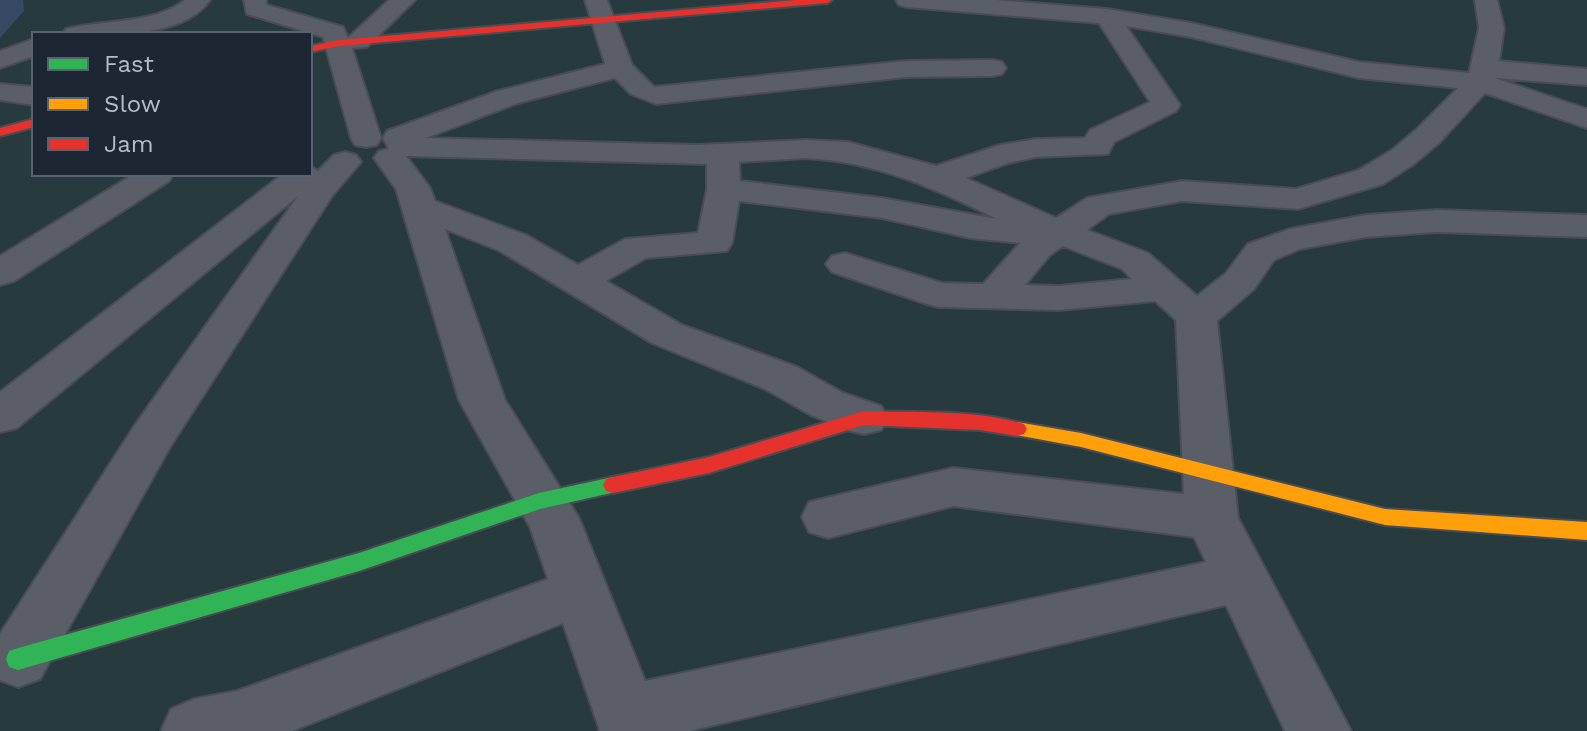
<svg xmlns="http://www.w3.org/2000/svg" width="1587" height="731" font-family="'Work Sans',sans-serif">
<rect width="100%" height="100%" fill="#2a3038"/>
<!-- green -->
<path fill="#273a3e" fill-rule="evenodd" d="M 0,0 L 1587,0 L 1587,731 L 0,731 ZM 34,34 L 310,34 L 310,174 L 34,174 Z"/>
<!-- water -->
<path fill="#384963" d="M 0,0 L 23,0 L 24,11 L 0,38 Z"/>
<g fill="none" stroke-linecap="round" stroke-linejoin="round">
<defs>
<path id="street" d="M 185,0 L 210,0 C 182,40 106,34 63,34 L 66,29 C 104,19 153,25 185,0 Z
M 244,0 L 266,0 L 267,5 L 343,27 L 348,38 L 389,0 L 415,0 L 367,47 L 352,48 L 381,138 L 377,145 L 366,147 L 355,145 L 351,138 L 323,37 L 247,14 Z
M 585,0 L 607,0 L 632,65 L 654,87 L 906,61 L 993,60 L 1002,62 L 1006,68 L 1002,74 L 993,76 L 906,77 L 656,104 L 631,94 L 615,78 L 518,103 L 426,138 L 698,145 L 806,140 L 848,142 L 936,166 L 1000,145 L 1036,139 L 1085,138 L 1090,130 L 1150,102 L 1099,23 L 907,7 L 899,5 L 896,0 L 995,0 L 1107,9 L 1191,23 L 1359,62 L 1469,73 L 1479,28 L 1475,0 L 1497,0 L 1504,28 L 1499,61 L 1587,69 L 1587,85 L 1495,78 L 1587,109 L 1587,128 L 1485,93 L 1440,142 L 1414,164 L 1383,184 L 1298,209 L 1182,201 L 1109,214 L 1087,230 L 1148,253 L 1197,296 L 1226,273 L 1248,244 L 1290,229 L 1366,215 L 1437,210 L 1587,215 L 1587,237 L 1437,232 L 1366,237 L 1300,249 L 1274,260 L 1254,289 L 1217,321 L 1238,518 L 1351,731 L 1285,731 L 1226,605 L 689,731 L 600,731 L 563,623 L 292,731 L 161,731 L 171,709 L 194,699 L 237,691 L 548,579 L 530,527 L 459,400 L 396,189 L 374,158 L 379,151 L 389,149 L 383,138 L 387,131 L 498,91 L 605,64 ZM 1126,26 L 1191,37 L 1359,78 L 1458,88 L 1418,128 L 1392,150 L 1359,170 L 1296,189 L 1182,181 L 1087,198 L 1056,218 L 966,178 L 1008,163 L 1036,157 L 1108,154 L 1114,142 L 1176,111 L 1180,105 ZM 406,156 L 707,164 L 707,189 L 698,233 L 625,239 L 578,265 L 526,235 L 435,201 L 430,188 ZM 806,158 C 877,162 934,188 997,219 L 882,198 L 740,181 L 739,162 ZM 739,201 L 882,218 L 970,238 L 1020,243 L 983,284 L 942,283 L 845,253 L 832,256 L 826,264 L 832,272 L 924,303 L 938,307 L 1059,310 L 1155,301 L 1176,320 L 1184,494 L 953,468 L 809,502 L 802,517 L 809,532 L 828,538 L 953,506 L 1194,537 L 1206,562 L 645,681 L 579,518 L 505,400 L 445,229 L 500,251 L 652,343 L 765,389 L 811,415 L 847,430 L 864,434 L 881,430 L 888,418 L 881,406 L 843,393 L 797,367 L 682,325 L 606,281 L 646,258 L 727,251 L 732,243 ZM 1063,246 L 1122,269 L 1132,279 L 1059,286 L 1025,285 L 1050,255 Z
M 34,39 L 34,56 L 0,68 L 0,51 Z
M 0,84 L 34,87 L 34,105 L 0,100 Z
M 345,152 L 356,155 L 361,162 L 332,196 L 170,447 L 40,679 L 18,687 L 0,680 L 0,634 L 135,425 L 298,196 L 17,428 L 0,432 L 0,392 L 283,174 L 310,174 L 310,166 L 318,171 L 334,155 Z
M 134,174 L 173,174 L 169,181 L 14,281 L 0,285 L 0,256 Z"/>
<path id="fast" d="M 613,477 L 620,479 L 623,485 L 620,491 L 540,509 L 359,571 L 18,670 L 9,667 L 6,659 L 9,651 L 18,648 L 359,553 L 539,493 Z"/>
<path id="slow" d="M 1017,422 L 1081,433 L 1385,509 L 1587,522 L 1587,540 L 1385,525 L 1081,447 L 1010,434 L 1007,429 L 1010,424 Z"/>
<path id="jam" d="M 795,0 L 832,0 L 827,3 L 339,46 L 310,52 L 310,46 L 339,40 Z
M 34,119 L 34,127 L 0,136 L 0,128 Z
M 864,411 C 916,413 974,409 1024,424 L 1027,429 L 1024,434 L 1017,436 L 980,430 L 864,425 L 709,473 L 613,493 L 606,491 L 603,485 L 606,479 L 613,477 L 709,457 Z"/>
</defs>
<!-- street casing -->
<use href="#street" stroke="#484c53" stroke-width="4"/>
<!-- fast casing -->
<use href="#fast" stroke="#484c53" stroke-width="4"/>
<!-- slow casing -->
<use href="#slow" stroke="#484c53" stroke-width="4"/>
<!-- jam casing -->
<use href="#jam" stroke="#484c53" stroke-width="4"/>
<!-- street -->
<use href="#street" fill="#5a5e66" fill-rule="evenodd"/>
<!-- fast -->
<use href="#fast" fill="#30b455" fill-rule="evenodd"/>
<!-- slow -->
<use href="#slow" fill="#ff9f0a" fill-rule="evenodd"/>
<!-- jam -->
<use href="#jam" fill="#e5322d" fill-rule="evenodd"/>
</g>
<!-- legend -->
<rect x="32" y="32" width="280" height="144" fill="#1d2633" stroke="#59626f" stroke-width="2"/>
<rect x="48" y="58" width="40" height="12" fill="#30b455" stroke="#59626f" stroke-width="2"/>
<text x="104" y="72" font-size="24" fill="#b4bcc9">Fast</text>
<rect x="48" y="98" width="40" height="12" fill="#ff9f0a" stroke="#59626f" stroke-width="2"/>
<text x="104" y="112" font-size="24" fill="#b4bcc9">Slow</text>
<rect x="48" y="138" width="40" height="12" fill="#e5322d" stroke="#59626f" stroke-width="2"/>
<text x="104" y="152" font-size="24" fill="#b4bcc9">Jam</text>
</svg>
